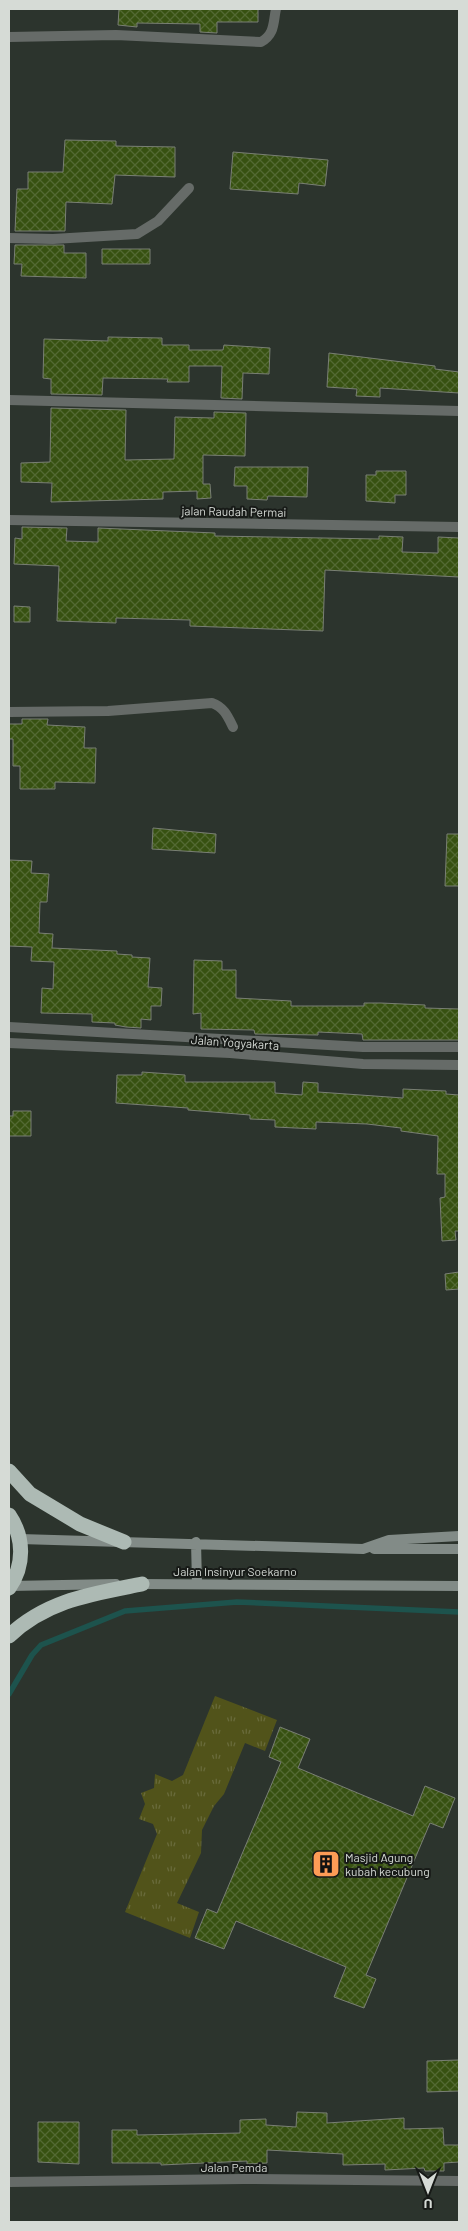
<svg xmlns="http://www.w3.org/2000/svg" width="468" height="2231" font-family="Barlow,sans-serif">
<defs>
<pattern id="grass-tufts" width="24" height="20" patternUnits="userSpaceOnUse" patternTransform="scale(1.25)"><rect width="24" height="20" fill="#51531a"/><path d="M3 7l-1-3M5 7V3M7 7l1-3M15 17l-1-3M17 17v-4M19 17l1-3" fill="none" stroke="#696b3b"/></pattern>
<pattern id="building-cross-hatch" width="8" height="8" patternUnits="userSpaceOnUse" patternTransform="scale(1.25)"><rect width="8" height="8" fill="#375111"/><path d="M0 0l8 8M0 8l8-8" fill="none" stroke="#536933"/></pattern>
</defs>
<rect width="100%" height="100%" fill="#2c342d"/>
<!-- grass -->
<path fill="url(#grass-tufts)" d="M 215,1696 L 277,1720 L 265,1751 L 245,1743 L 224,1794 L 214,1806 L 202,1830 L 201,1853 L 177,1903 L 199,1912 L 190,1938 L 125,1912 L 157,1834 L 153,1824 L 139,1819 L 145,1804 L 141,1793 L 154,1788 L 155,1774 L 172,1781 L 183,1775 Z"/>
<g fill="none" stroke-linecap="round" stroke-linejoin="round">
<!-- stream -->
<path stroke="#1d534d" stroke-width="5.5" d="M 9,1694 L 32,1655 L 41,1645 L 125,1611 L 237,1602 L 459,1612"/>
</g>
<!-- building -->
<path fill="url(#building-cross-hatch)" stroke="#797f74" d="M 119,9 L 258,9 L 258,22 L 217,22 L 217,33 L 200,32 L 200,24 L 137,23 L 137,27 L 118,25 Z
M 65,140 L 116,141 L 116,146 L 175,147 L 175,177 L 115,175 L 112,204 L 66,202 L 65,231 L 15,231 L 17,189 L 28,189 L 28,172 L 63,172 Z
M 233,152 L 328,160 L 325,186 L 299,183 L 298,194 L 230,189 Z
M 15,245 L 64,245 L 64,253 L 86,253 L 86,278 L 21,276 L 22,264 L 14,264 Z
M 102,249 L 150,249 L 150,264 L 102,264 Z
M 108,337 L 162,338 L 162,345 L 189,345 L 189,350 L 223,350 L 224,345 L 270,348 L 269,374 L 243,373 L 242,399 L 221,398 L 222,366 L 189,366 L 189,382 L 167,382 L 168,379 L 103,378 L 102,395 L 51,394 L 51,379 L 43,378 L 44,339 L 108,341 Z
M 329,353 L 435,366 L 435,369 L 459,372 L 459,393 L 380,388 L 380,397 L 356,396 L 357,389 L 327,387 Z
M 51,408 L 126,410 L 125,460 L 174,459 L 175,417 L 214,418 L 214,412 L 246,413 L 245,456 L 203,455 L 203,484 L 210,484 L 211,498 L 197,499 L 197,491 L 163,492 L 163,499 L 51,502 L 52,483 L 21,482 L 21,463 L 50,462 Z
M 235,467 L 308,467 L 307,497 L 268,496 L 267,500 L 247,499 L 247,486 L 234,486 Z
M 376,471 L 406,471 L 406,495 L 395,495 L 395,503 L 366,501 L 366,475 L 376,475 Z
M 22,527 L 67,528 L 66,541 L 98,542 L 98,528 L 215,533 L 215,536 L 379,539 L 379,536 L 403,537 L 402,552 L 438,553 L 438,537 L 459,538 L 459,577 L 325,570 L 323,631 L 190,626 L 190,620 L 116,618 L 116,623 L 57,621 L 59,566 L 14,564 L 15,538 L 22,539 Z
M 14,606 L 30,607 L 30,622 L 14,622 Z
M 22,719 L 48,719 L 47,725 L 85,727 L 84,748 L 96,748 L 95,783 L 55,782 L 55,789 L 20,789 L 20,766 L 13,766 L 13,739 L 9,739 L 9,724 L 22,724 Z
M 153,828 L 216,834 L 215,853 L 152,849 Z
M 447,834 L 459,834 L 459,886 L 445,886 Z
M 9,860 L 32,861 L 31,873 L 49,874 L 47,902 L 40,902 L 39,933 L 53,934 L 52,948 L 117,951 L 117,954 L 132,955 L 132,957 L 150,958 L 148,987 L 162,988 L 161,1006 L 151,1006 L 151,1020 L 141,1019 L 141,1028 L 126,1027 L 115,1025 L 115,1023 L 92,1022 L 92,1014 L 41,1013 L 42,988 L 53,989 L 54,962 L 31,961 L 32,947 L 9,946 Z
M 194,960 L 222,961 L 222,970 L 236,970 L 236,998 L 291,1001 L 291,1006 L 364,1006 L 364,1003 L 381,1003 L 425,1005 L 425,1008 L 459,1009 L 459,1040 L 363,1040 L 362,1034 L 318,1032 L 318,1035 L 255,1034 L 254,1030 L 201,1029 L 201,1013 L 193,1014 Z
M 142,1072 L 185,1075 L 185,1082 L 275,1082 L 275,1093 L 302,1095 L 303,1082 L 318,1083 L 318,1092 L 403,1098 L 403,1089 L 446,1091 L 446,1094 L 459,1095 L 459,1231 L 455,1231 L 456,1240 L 442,1241 L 440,1198 L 445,1197 L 445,1174 L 437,1174 L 438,1136 L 401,1131 L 401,1128 L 367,1124 L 316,1122 L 316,1129 L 275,1127 L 275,1120 L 250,1119 L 250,1115 L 188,1110 L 188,1108 L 116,1103 L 117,1075 L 142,1075 Z
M 13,1111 L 31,1111 L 31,1136 L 9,1136 L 9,1116 L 13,1116 Z
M 459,1272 L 459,1289 L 446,1290 L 445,1274 Z
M 280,1727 L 310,1739 L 298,1768 L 360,1794 L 413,1816 L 425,1786 L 455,1798 L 443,1828 L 430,1823 L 366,1975 L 376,1979 L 364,2008 L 334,1997 L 346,1967 L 236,1921 L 224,1949 L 195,1938 L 207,1909 L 217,1913 L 281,1762 L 269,1757 Z
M 459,2060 L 459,2091 L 427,2092 L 427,2061 Z
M 297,2112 L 327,2113 L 327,2123 L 404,2118 L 404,2129 L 443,2128 L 444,2145 L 459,2145 L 459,2162 L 444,2163 L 444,2171 L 425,2171 L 424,2168 L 385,2170 L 385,2164 L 343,2165 L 343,2154 L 267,2150 L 267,2163 L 247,2164 L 247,2161 L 161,2165 L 161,2163 L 112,2163 L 112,2130 L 137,2130 L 137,2135 L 240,2133 L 240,2120 L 266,2119 L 266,2125 L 296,2127 Z
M 38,2122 L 79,2122 L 79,2164 L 38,2162 Z"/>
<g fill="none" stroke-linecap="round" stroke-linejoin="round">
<!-- street -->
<path stroke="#666b68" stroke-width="10" d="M 9,37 L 116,35 L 261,42 C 275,34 273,23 276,9
M 9,238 L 53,239 L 137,234 L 158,221 L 189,188
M 9,400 L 459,411
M 9,520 L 459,527
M 9,712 L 108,711 L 212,703 C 224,707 228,717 233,727
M 9,1027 L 363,1047 L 459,1047
M 9,1043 L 230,1053 L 363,1064 L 459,1065
M 9,2182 L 244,2179 L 459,2181"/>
<!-- secondary -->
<path stroke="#828b87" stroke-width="10" d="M 20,1539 L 363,1549 L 389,1540 L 459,1536
M 196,1542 L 197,1583
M 374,1549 L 459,1549
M 138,1584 L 459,1586
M 10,1586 L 116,1584"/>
<!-- highway -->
<path stroke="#adbab4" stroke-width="15" d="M 9,1471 L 30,1494 L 80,1524 L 124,1542
M 9,1515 C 24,1537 25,1565 9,1588
M 9,1636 C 47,1600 92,1594 142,1584"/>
</g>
<!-- icons -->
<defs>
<symbol id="building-square" viewBox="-11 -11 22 22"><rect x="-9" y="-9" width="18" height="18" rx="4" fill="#fd9c56" stroke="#171a17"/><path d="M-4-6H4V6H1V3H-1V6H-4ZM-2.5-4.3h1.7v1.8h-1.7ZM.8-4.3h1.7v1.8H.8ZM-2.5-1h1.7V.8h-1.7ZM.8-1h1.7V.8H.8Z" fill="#111"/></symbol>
</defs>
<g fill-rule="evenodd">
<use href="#building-square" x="310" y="1848" width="32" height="32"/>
</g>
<g text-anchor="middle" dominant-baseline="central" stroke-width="4" stroke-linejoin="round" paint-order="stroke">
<!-- street labels -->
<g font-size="12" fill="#d6dbd6" stroke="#171a17">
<text transform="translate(234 511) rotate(1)">jalan Raudah Permai</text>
<text transform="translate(235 1042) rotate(4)">Jalan Yogyakarta</text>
<text x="235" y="1571">Jalan Insinyur Soekarno</text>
<text x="234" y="2167">Jalan Pemda</text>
</g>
<!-- poi labels -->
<g font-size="12" fill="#d6dbd6" stroke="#171a17" text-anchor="start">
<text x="345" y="1857">Masjid Agung<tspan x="345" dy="14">kubah kecubung</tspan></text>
</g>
</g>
<!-- border -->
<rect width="468" height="2231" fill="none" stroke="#d6dbd6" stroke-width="20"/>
<!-- north arrow -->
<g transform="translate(428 2191) rotate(180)" stroke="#171a17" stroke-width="4" paint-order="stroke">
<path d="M0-4L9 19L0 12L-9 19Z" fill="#d6dbd6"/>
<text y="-8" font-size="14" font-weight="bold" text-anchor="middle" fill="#d6dbd6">U</text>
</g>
</svg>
